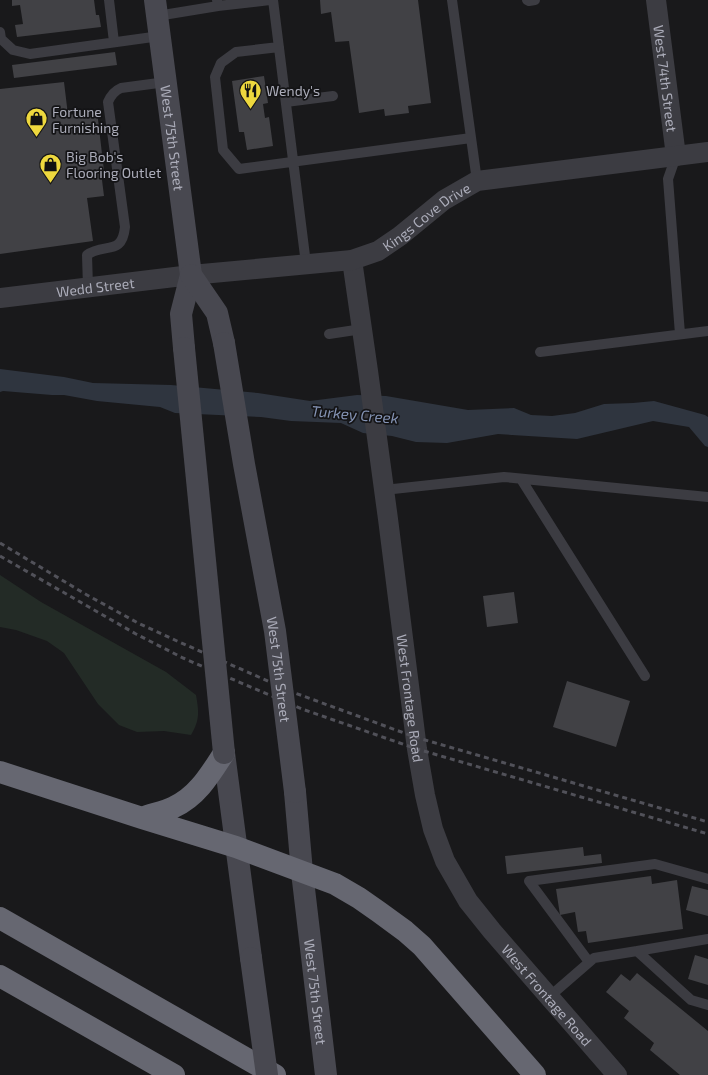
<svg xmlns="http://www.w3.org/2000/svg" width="708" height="1075" font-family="'Exo 2',sans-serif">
<rect width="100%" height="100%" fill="#19191b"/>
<!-- green -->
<path fill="#232b26" d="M 0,575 L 41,602 L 166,672 L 196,695 C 199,712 200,720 191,735 L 164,731 L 137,732 L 119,725 L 98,704 L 64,653 L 47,641 L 16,630 L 0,627 Z"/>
<!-- water -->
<path fill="#2f353f" d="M 0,369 L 64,377 L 93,383 L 171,385 L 258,393 L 310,401 L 357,395 L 386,396 L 468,410 L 514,408 L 531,415 L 552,416 L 575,413 L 604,404 L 633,403 L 654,401 L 705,415 L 708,417 L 708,447 L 705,446 L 689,427 L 653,421 L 577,439 L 498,434 L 447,443 L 416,442 L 392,436 L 363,433 L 341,423 L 291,421 L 261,417 L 175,413 L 160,407 L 97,401 L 64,395 L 52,395 L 3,391 L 0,392 Z"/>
<!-- building -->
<path fill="#414145" d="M 12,0 L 94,0 L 96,15 L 99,15 L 101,27 L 17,37 L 15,25 L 23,24 L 20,5 L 12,6 Z
M 320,0 L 418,0 L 431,103 L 408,106 L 409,113 L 385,116 L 384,109 L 359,113 L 349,41 L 335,42 L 331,12 L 321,14 Z
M 115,52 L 117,65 L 14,78 L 12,65 Z
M 264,76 L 268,103 L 263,104 L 265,118 L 269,117 L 273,146 L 247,150 L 244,132 L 239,132 L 232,81 Z
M 64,82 L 68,115 L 97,111 L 104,171 L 101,172 L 104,196 L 87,198 L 93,241 L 0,254 L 0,89 Z
M 514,592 L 518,623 L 487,627 L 483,596 Z
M 567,681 L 630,701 L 616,747 L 553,727 Z
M 583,847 L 584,856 L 601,854 L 602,863 L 507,874 L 505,856 Z
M 651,876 L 652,884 L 677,880 L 683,929 L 588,943 L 586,931 L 578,932 L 575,912 L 560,915 L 556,889 Z
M 692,886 L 708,890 L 708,916 L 686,910 Z
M 695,955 L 708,959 L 708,985 L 688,979 Z
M 637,973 L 708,1031 L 708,1075 L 680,1075 L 650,1050 L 654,1043 L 624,1018 L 629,1011 L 606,992 L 621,974 L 630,981 Z"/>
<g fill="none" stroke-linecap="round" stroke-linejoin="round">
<!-- lane -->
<path stroke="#3c3c42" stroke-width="10" d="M 109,0 L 114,42
M 273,0 L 306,264
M 452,0 L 477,181
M 527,0 L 529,1 L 535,0
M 218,6 L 270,0
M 157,16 L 218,6 L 217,0
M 0,32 L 1,39 L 13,50 L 30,54 L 160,36
M 279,47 L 236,52 L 221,63 L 215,77 L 223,150 L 239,169 L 471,138
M 286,102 L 333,96
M 676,156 L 668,179 L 680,334
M 88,287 L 87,255 C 104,242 122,257 125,227 L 108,102 C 111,95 114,91 121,88 L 166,82
M 329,334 L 362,329
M 540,352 L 708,331
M 521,479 L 645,676
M 384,490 L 504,477 L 708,497
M 637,951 L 708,939
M 589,962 L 529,881 L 655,864 L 708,879
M 549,997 L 594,958 L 637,951 L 691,1000 L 708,1005"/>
<!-- street -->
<g stroke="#3c3c42" stroke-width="20">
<path id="s1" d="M 656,0 L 676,156"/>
<path id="s2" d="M 352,260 L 368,371 L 388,519 L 417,749 L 425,795 L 433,829 L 445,861 L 468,901 L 492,931 L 617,1075"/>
<path id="s3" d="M 0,298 L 191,275 L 352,260 L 378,251 L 400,236 L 444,200 L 477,181 L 708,152"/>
</g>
<!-- secondary -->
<g stroke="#484850" stroke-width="22">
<path id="s4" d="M 155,0 L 191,275 L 181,314 L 184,348"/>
<path d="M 191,275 L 217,313 L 224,343"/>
<path d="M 224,753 L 251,958"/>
<path id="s5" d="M 295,792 L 302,872 L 326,1075"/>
</g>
<!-- highway -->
<path stroke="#666771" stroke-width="22" d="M 0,772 L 142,818 L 236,847 L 335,884 L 359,898 L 379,912 L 405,931 L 422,946 L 535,1075
M 142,818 C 152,814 164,812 174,807 C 198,796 211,773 224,753
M 0,918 L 275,1075
M 0,976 L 174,1075"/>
<!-- rail -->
<path stroke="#515159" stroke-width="3" stroke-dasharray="5 4" stroke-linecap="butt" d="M 0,543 L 87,595 L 138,623 L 177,641 L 295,693 L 415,737 L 708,822
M 0,556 L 136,634 L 183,658 L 302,709 L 417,749 L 708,834"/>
<!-- secondary-bridge -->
<g stroke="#484850" stroke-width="22">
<path id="s6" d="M 224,343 L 244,464 L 275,631 L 295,792"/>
<path d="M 184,348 L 224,753"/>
<path d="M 251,958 L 267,1075"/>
</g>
</g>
<!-- icons -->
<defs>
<symbol id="restaurant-pin" viewBox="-11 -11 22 30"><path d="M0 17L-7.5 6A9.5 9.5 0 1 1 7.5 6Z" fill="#eed83e" stroke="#141416"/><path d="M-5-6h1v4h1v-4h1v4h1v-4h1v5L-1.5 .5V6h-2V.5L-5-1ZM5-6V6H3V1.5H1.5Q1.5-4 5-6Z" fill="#111"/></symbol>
<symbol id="shop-pin" viewBox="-11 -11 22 30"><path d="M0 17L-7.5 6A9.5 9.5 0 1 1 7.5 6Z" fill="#eed83e" stroke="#141416"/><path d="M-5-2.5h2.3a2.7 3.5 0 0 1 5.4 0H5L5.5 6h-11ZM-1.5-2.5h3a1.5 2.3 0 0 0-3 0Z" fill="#111"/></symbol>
</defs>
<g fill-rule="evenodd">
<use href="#restaurant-pin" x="238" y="78" width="25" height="34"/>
<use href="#shop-pin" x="24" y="106" width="25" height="34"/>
<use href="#shop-pin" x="38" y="152" width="25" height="34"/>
</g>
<g text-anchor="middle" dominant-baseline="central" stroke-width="3.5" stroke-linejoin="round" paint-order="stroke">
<!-- street labels -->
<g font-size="14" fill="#acadba" stroke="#141416">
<text stroke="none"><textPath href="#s1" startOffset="79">West 74th Street</textPath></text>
<text stroke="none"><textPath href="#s4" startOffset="139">West 75th Street</textPath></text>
<text stroke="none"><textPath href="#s3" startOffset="441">Kings Cove Drive</textPath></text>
<text stroke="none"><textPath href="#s3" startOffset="96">Wedd Street</textPath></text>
<text stroke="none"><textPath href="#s6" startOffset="331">West 75th Street</textPath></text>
<text stroke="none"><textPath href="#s2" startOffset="442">West Frontage Road</textPath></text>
<text stroke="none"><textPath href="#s5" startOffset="201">West 75th Street</textPath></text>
<text stroke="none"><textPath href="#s2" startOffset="778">West Frontage Road</textPath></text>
</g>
<!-- poi labels -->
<g font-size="14" fill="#acadba" stroke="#141416" text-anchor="start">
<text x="266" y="90">Wendy's</text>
<text x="52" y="111">Fortune<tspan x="52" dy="16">Furnishing</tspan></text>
<text x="66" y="156">Big Bob's<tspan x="66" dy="16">Flooring Outlet</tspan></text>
</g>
<!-- water labels -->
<g font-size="15" font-style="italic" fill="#8493b4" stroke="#141416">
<text transform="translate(355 414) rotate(5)">Turkey Creek</text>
</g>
</g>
</svg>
